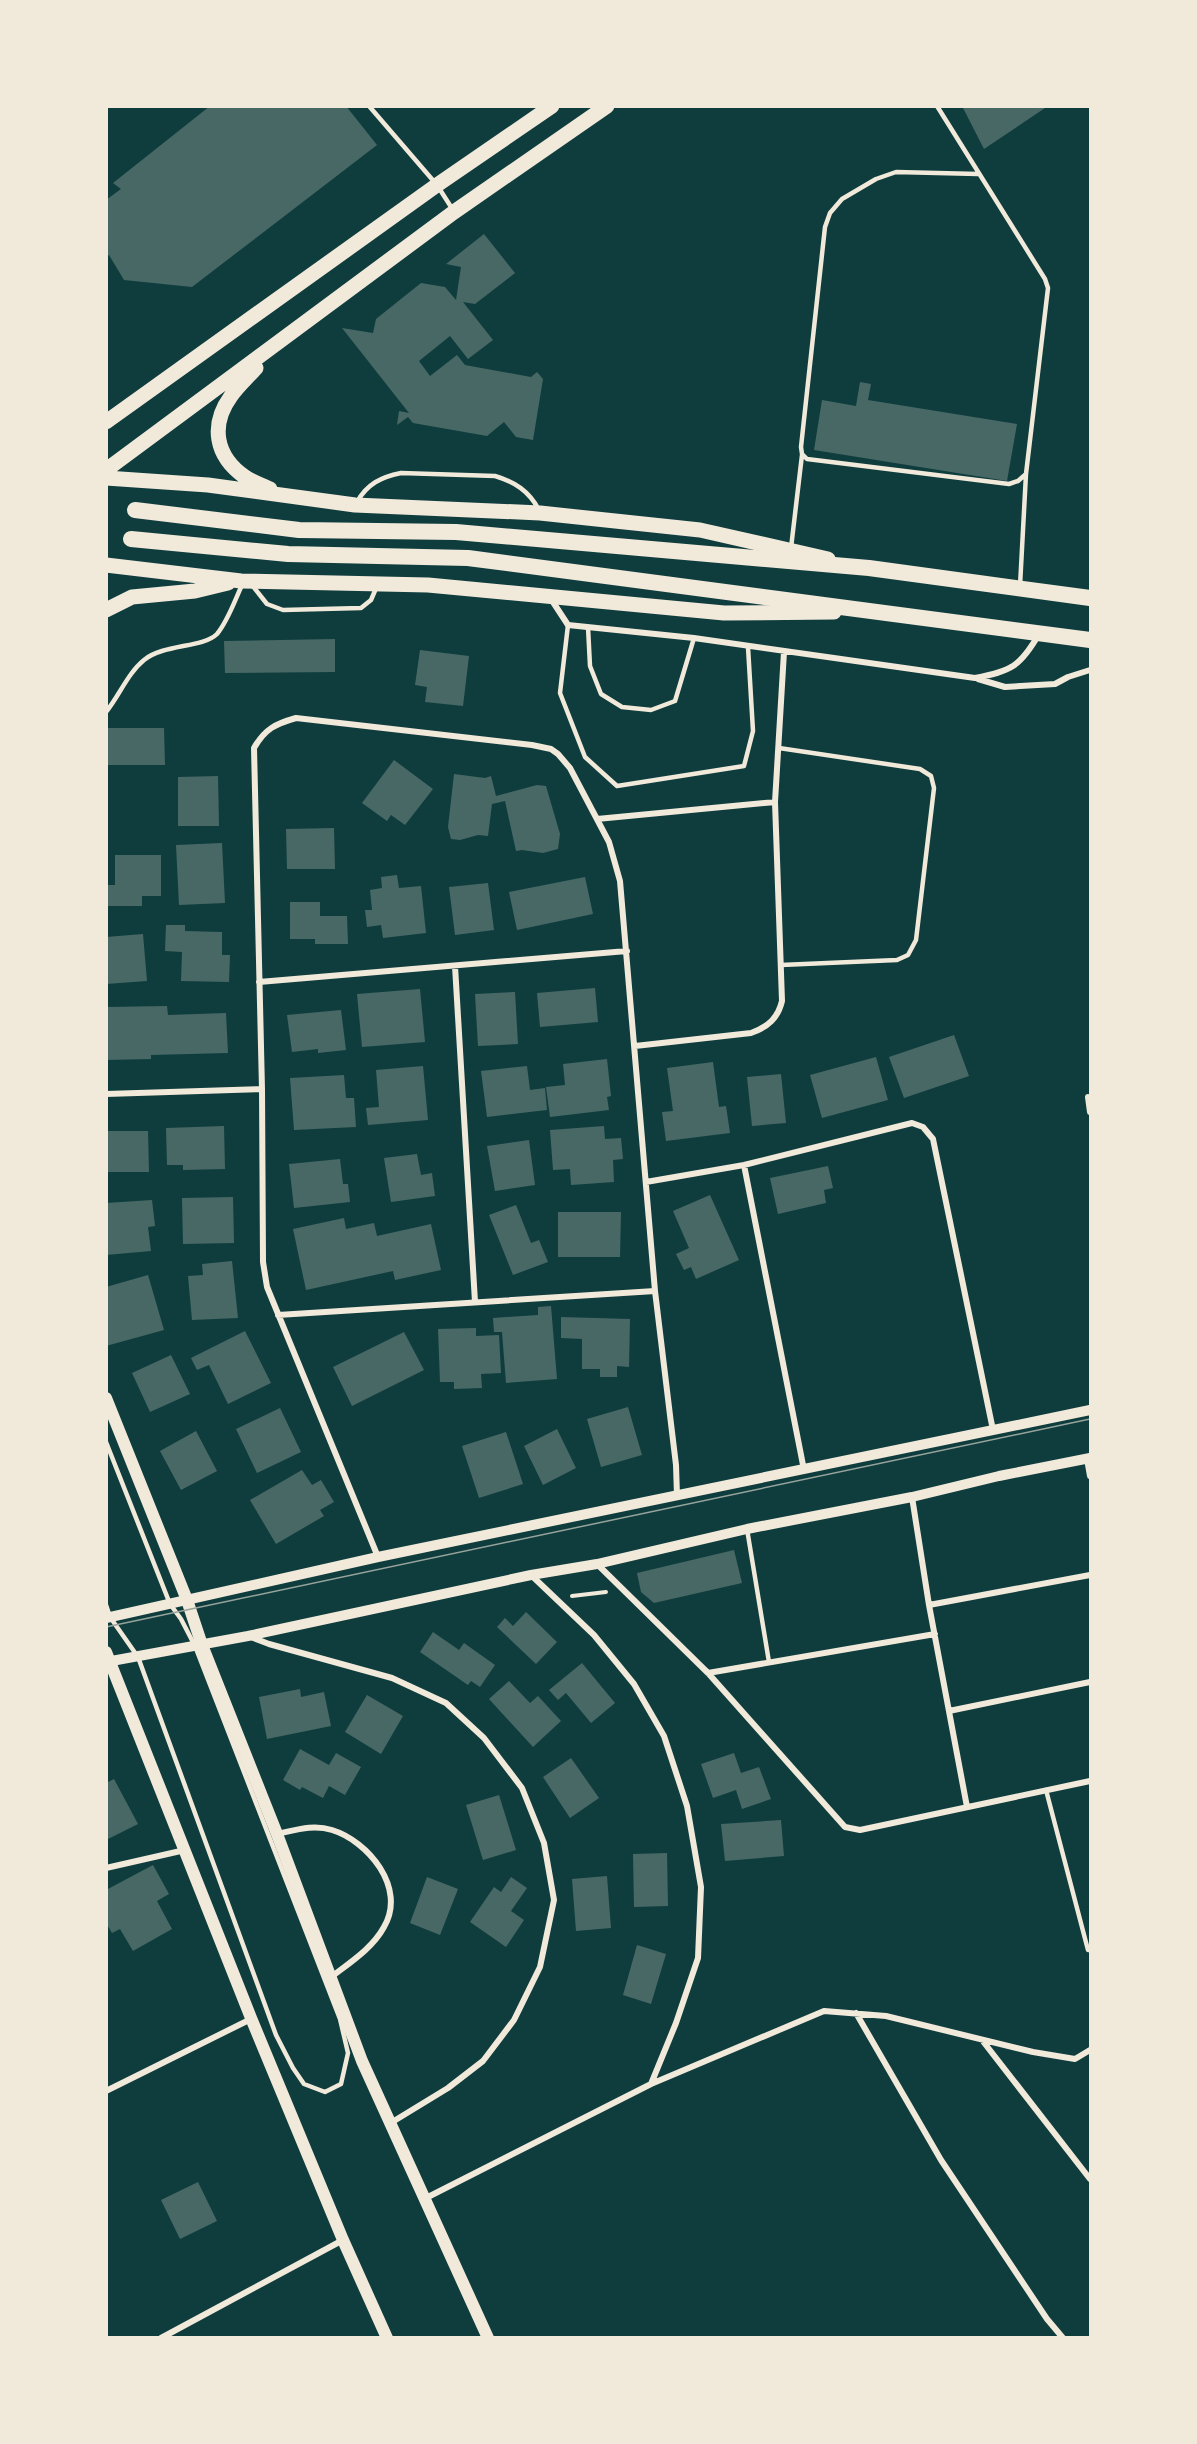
<svg xmlns="http://www.w3.org/2000/svg" width="1197" height="2444" font-family="'Source Sans 3',sans-serif">
<rect width="100%" height="100%" fill="#0f3d3e"/>
<!-- building -->
<path fill="#486865" d="M 210,106 L 346,106 L 377,145 L 192,287 L 124,280 L 109,255 L 106,257 L 106,200 L 121,189 L 113,183 Z
M 962,106 L 1048,106 L 984,149 Z
M 484,234 L 515,273 L 475,304 L 463,302 L 493,340 L 468,359 L 450,336 L 419,361 L 430,376 L 457,355 L 465,365 L 531,377 L 537,372 L 543,379 L 533,440 L 516,437 L 504,422 L 487,436 L 413,423 L 408,417 L 397,425 L 399,411 L 409,413 L 342,328 L 373,333 L 376,319 L 421,283 L 445,287 L 456,300 L 461,267 L 446,264 Z
M 860,382 L 871,384 L 868,400 L 1017,424 L 1007,481 L 814,450 L 822,400 L 856,406 Z
M 335,639 L 335,672 L 225,673 L 224,641 Z
M 420,650 L 469,656 L 463,706 L 425,702 L 427,687 L 415,685 Z
M 106,728 L 164,728 L 165,765 L 106,765 Z
M 394,760 L 433,789 L 405,825 L 391,815 L 387,821 L 362,803 Z
M 454,774 L 485,778 L 491,776 L 496,796 L 537,785 L 546,786 L 560,834 L 558,849 L 543,853 L 522,850 L 516,851 L 505,801 L 492,804 L 488,836 L 478,835 L 460,840 L 451,839 L 448,827 Z
M 218,776 L 219,826 L 178,826 L 178,777 Z
M 334,828 L 335,869 L 287,869 L 286,829 Z
M 222,843 L 225,903 L 179,905 L 176,845 Z
M 115,855 L 161,855 L 161,896 L 142,896 L 142,906 L 106,906 L 106,885 L 115,885 Z
M 397,875 L 399,888 L 421,886 L 426,933 L 383,938 L 381,925 L 367,927 L 365,910 L 372,910 L 370,890 L 382,888 L 381,877 Z
M 585,877 L 593,914 L 517,930 L 509,892 Z
M 488,883 L 494,930 L 455,935 L 449,887 Z
M 290,902 L 320,902 L 320,916 L 347,916 L 348,944 L 315,944 L 315,939 L 290,939 Z
M 166,925 L 185,925 L 185,931 L 222,932 L 222,955 L 230,955 L 229,982 L 181,981 L 182,952 L 165,951 Z
M 143,934 L 147,981 L 106,984 L 106,937 Z
M 595,988 L 598,1022 L 540,1027 L 537,993 Z
M 420,989 L 425,1042 L 362,1047 L 357,994 Z
M 515,992 L 518,1044 L 478,1046 L 475,994 Z
M 167,1006 L 168,1015 L 226,1013 L 228,1053 L 151,1055 L 151,1059 L 106,1060 L 106,1007 Z
M 341,1010 L 346,1050 L 318,1053 L 318,1049 L 292,1052 L 287,1015 Z
M 954,1035 L 969,1076 L 904,1098 L 889,1057 Z
M 876,1057 L 888,1100 L 822,1118 L 810,1075 Z
M 607,1059 L 611,1096 L 607,1097 L 609,1110 L 550,1117 L 546,1087 L 565,1085 L 563,1064 Z
M 713,1062 L 719,1107 L 726,1106 L 730,1133 L 666,1141 L 662,1112 L 673,1111 L 667,1068 Z
M 423,1066 L 428,1120 L 368,1125 L 366,1108 L 379,1107 L 376,1070 Z
M 527,1066 L 530,1090 L 545,1088 L 547,1110 L 487,1117 L 481,1071 Z
M 781,1074 L 786,1123 L 752,1126 L 747,1077 Z
M 344,1075 L 346,1098 L 354,1098 L 356,1127 L 294,1130 L 290,1078 Z
M 224,1126 L 225,1169 L 183,1170 L 183,1165 L 167,1165 L 166,1128 Z
M 604,1126 L 605,1139 L 621,1138 L 623,1159 L 613,1160 L 614,1182 L 571,1185 L 570,1169 L 553,1170 L 550,1130 Z
M 106,1131 L 148,1131 L 149,1172 L 106,1172 Z
M 529,1140 L 535,1185 L 495,1191 L 487,1146 Z
M 417,1154 L 421,1175 L 432,1173 L 435,1196 L 391,1202 L 384,1158 Z
M 340,1159 L 343,1184 L 348,1184 L 350,1202 L 294,1208 L 289,1164 Z
M 828,1166 L 833,1188 L 824,1190 L 826,1203 L 778,1214 L 770,1178 Z
M 710,1195 L 739,1260 L 696,1279 L 691,1267 L 684,1270 L 676,1254 L 689,1248 L 673,1211 Z
M 233,1197 L 234,1243 L 183,1244 L 182,1198 Z
M 152,1200 L 155,1226 L 148,1227 L 151,1251 L 106,1255 L 106,1203 Z
M 516,1205 L 531,1243 L 539,1240 L 548,1262 L 513,1275 L 489,1215 Z
M 558,1212 L 621,1212 L 620,1257 L 558,1257 Z
M 344,1218 L 346,1229 L 374,1223 L 377,1236 L 431,1224 L 441,1270 L 395,1280 L 393,1271 L 306,1290 L 293,1229 Z
M 232,1261 L 238,1318 L 192,1320 L 188,1276 L 203,1275 L 202,1264 Z
M 148,1275 L 164,1330 L 106,1346 L 106,1287 Z
M 551,1306 L 557,1379 L 506,1383 L 502,1332 L 494,1332 L 493,1318 L 538,1315 L 538,1307 Z
M 561,1317 L 630,1319 L 629,1367 L 617,1366 L 617,1377 L 600,1377 L 600,1369 L 582,1369 L 582,1339 L 561,1338 Z
M 476,1328 L 476,1336 L 499,1335 L 501,1373 L 481,1374 L 482,1388 L 454,1389 L 454,1382 L 440,1382 L 438,1329 Z
M 245,1331 L 271,1383 L 228,1404 L 209,1365 L 197,1370 L 191,1358 Z
M 404,1332 L 424,1370 L 352,1406 L 333,1367 Z
M 171,1355 L 190,1394 L 150,1412 L 132,1373 Z
M 628,1407 L 642,1455 L 601,1467 L 587,1419 Z
M 280,1408 L 301,1452 L 257,1473 L 236,1429 Z
M 557,1429 L 576,1468 L 543,1485 L 524,1446 Z
M 196,1431 L 217,1471 L 181,1490 L 160,1451 Z
M 506,1432 L 523,1484 L 479,1498 L 462,1446 Z
M 302,1470 L 312,1485 L 321,1480 L 334,1502 L 320,1510 L 324,1516 L 276,1544 L 250,1500 Z
M 734,1550 L 742,1583 L 654,1603 L 641,1592 L 637,1573 Z
M 526,1612 L 557,1642 L 536,1664 L 497,1627 L 505,1618 L 513,1626 Z
M 433,1632 L 459,1650 L 464,1643 L 495,1665 L 480,1687 L 471,1681 L 468,1685 L 420,1652 Z
M 582,1663 L 615,1703 L 591,1723 L 566,1693 L 558,1700 L 549,1690 Z
M 509,1681 L 530,1703 L 538,1696 L 561,1721 L 533,1747 L 489,1699 Z
M 300,1689 L 301,1697 L 324,1692 L 331,1726 L 267,1739 L 259,1697 Z
M 367,1695 L 403,1716 L 381,1754 L 345,1732 Z
M 300,1749 L 329,1765 L 336,1753 L 361,1767 L 345,1795 L 329,1786 L 323,1798 L 302,1787 L 300,1790 L 283,1780 Z
M 734,1753 L 741,1773 L 759,1767 L 771,1799 L 742,1809 L 736,1790 L 713,1798 L 701,1764 Z
M 571,1758 L 599,1798 L 570,1818 L 543,1777 Z
M 114,1779 L 138,1824 L 106,1840 L 106,1783 Z
M 499,1795 L 516,1850 L 483,1860 L 466,1805 Z
M 781,1820 L 784,1856 L 725,1861 L 721,1824 Z
M 667,1853 L 668,1906 L 634,1907 L 633,1854 Z
M 153,1865 L 169,1894 L 157,1901 L 172,1929 L 133,1951 L 120,1929 L 112,1933 L 106,1923 L 106,1890 Z
M 607,1876 L 611,1928 L 576,1931 L 572,1879 Z
M 427,1877 L 458,1889 L 440,1935 L 410,1923 Z
M 511,1877 L 527,1888 L 511,1911 L 524,1920 L 506,1947 L 470,1922 L 494,1887 L 501,1892 Z
M 637,1945 L 666,1954 L 651,2004 L 623,1995 Z
M 198,2182 L 217,2221 L 180,2239 L 161,2200 Z"/>
<g fill="none" stroke-linecap="round" stroke-linejoin="round">
<!-- path -->
<path stroke="#f1e9da" stroke-width="4" d="M 572,1596 L 606,1592"/>
<!-- service -->
<path stroke="#f1e9da" stroke-width="4.5" d="M 369,106 L 437,185 L 453,210
M 937,106 L 1045,279 L 1048,288 L 1026,474 L 1018,481 L 1009,484 L 807,459 L 802,454 L 801,447 L 825,227 L 830,213 L 842,199 L 876,179 L 896,172 L 978,174
M 357,502 C 367,484 381,477 401,473 L 495,476 C 515,482 529,491 539,510
M 791,548 L 802,455
M 252,585 L 267,604 L 283,610 L 361,608 L 371,600 L 377,586
M 1020,586 L 1026,474
M 568,625 L 560,693 L 585,757 L 617,786 L 744,766 L 753,731 L 748,647
M 588,627 L 590,666 L 601,694 L 622,707 L 651,710 L 675,701 L 694,638
M 106,712 C 119,696 128,673 144,660 C 163,644 203,648 217,634 C 228,621 235,600 242,585
M 779,748 L 920,769 L 931,776 L 934,788 L 916,940 L 908,955 L 897,960 L 781,965
M 106,1442 L 170,1604 L 181,1619 L 195,1646 L 340,2019 L 348,2053 L 341,2084 L 325,2092 L 304,2084 L 293,2068 L 276,2035 L 138,1657 L 110,1617 L 106,1605
M 747,1529 L 769,1662
M 1046,1790 L 1088,1950 L 1090,1950"/>
<!-- minor -->
<path stroke="#f1e9da" stroke-width="6" d="M 551,599 L 568,625 L 694,638 L 975,678 C 1011,671 1020,667 1039,634
M 978,679 L 1005,687 L 1055,684 L 1068,677 L 1090,670
M 597,819 L 775,802
M 455,966 L 475,1302
M 259,982 L 627,951
M 635,1046 L 751,1033 C 768,1027 778,1018 782,1001 L 775,802 L 784,652
M 106,1094 L 262,1089
M 1088,1097 L 1090,1112
M 744,1165 L 804,1470
M 646,1182 L 744,1165 L 912,1123 L 923,1127 L 933,1139 L 993,1430
M 278,1315 L 655,1291
M 1087,1459 L 1090,1476
M 912,1497 L 929,1605 L 967,1807
M 378,1557 L 267,1287 L 263,1262 L 262,1089 L 254,748 C 265,729 275,724 296,718 L 532,745 L 551,749 L 558,754 L 570,768 L 609,842 L 620,881 L 655,1291 L 676,1465 L 677,1496
M 597,1564 L 708,1673 L 845,1827 L 860,1830 L 1090,1781
M 531,1575 L 594,1635 L 634,1684 L 664,1736 L 687,1806 L 701,1887 L 698,1958 L 676,2023 L 651,2084
M 929,1605 L 1090,1575
M 251,1637 L 269,1644 L 392,1678 L 446,1703 L 484,1738 L 522,1788 L 544,1843 L 554,1900 L 540,1967 L 514,2020 L 483,2061 L 448,2088 L 389,2124
M 708,1673 L 935,1634
M 949,1711 L 1090,1682
M 277,1834 C 296,1830 313,1824 332,1830 C 368,1841 407,1888 384,1927 C 372,1949 349,1963 330,1978
M 106,1868 L 185,1850
M 856,2013 L 941,2160 L 1047,2319 L 1063,2338
M 982,2040 L 1090,2179
M 106,2091 L 251,2019
M 424,2199 L 651,2084 L 824,2011 L 886,2016 L 1033,2052 L 1075,2059 L 1090,2050
M 161,2338 L 343,2240"/>
<!-- tertiary -->
<path stroke="#f1e9da" stroke-width="10" d="M 106,1618 L 378,1557 L 1090,1410
M 106,1662 L 248,1636 L 531,1575 L 597,1564 L 747,1529 L 912,1497 L 999,1476 L 1090,1458"/>
<!-- secondary -->
<path stroke="#f1e9da" stroke-width="12" d="M 106,1398 L 187,1600 L 202,1645 L 277,1834 L 362,2061 L 488,2338
M 106,1652 L 251,2018 L 343,2240 L 387,2338"/>
<!-- primary -->
<path stroke="#f1e9da" stroke-width="15" d="M 256,368 C 248,377 238,386 231,396 C 210,425 215,456 245,477 C 252,482 262,485 270,489
M 106,422 L 437,185 L 552,106
M 106,470 L 454,212 L 607,106
M 106,478 L 208,485 L 355,505 L 540,513 L 700,530 L 828,559
M 106,565 L 241,581 L 428,585 L 724,613 L 834,612
M 106,610 L 132,597 L 195,591 L 228,583"/>
<!-- trunk -->
<path stroke="#f1e9da" stroke-width="16" d="M 135,510 L 299,530 L 456,532 L 869,568 L 1090,598
M 131,539 L 288,554 L 468,558 L 1090,640"/>
<!-- tram -->
<path stroke="#97a49c" stroke-width="1.5" d="M 106,1627 L 1090,1419"/>
</g>
<!-- border -->
<rect width="1197" height="2444" fill="none" stroke="#f1e9da" stroke-width="216"/>
</svg>
